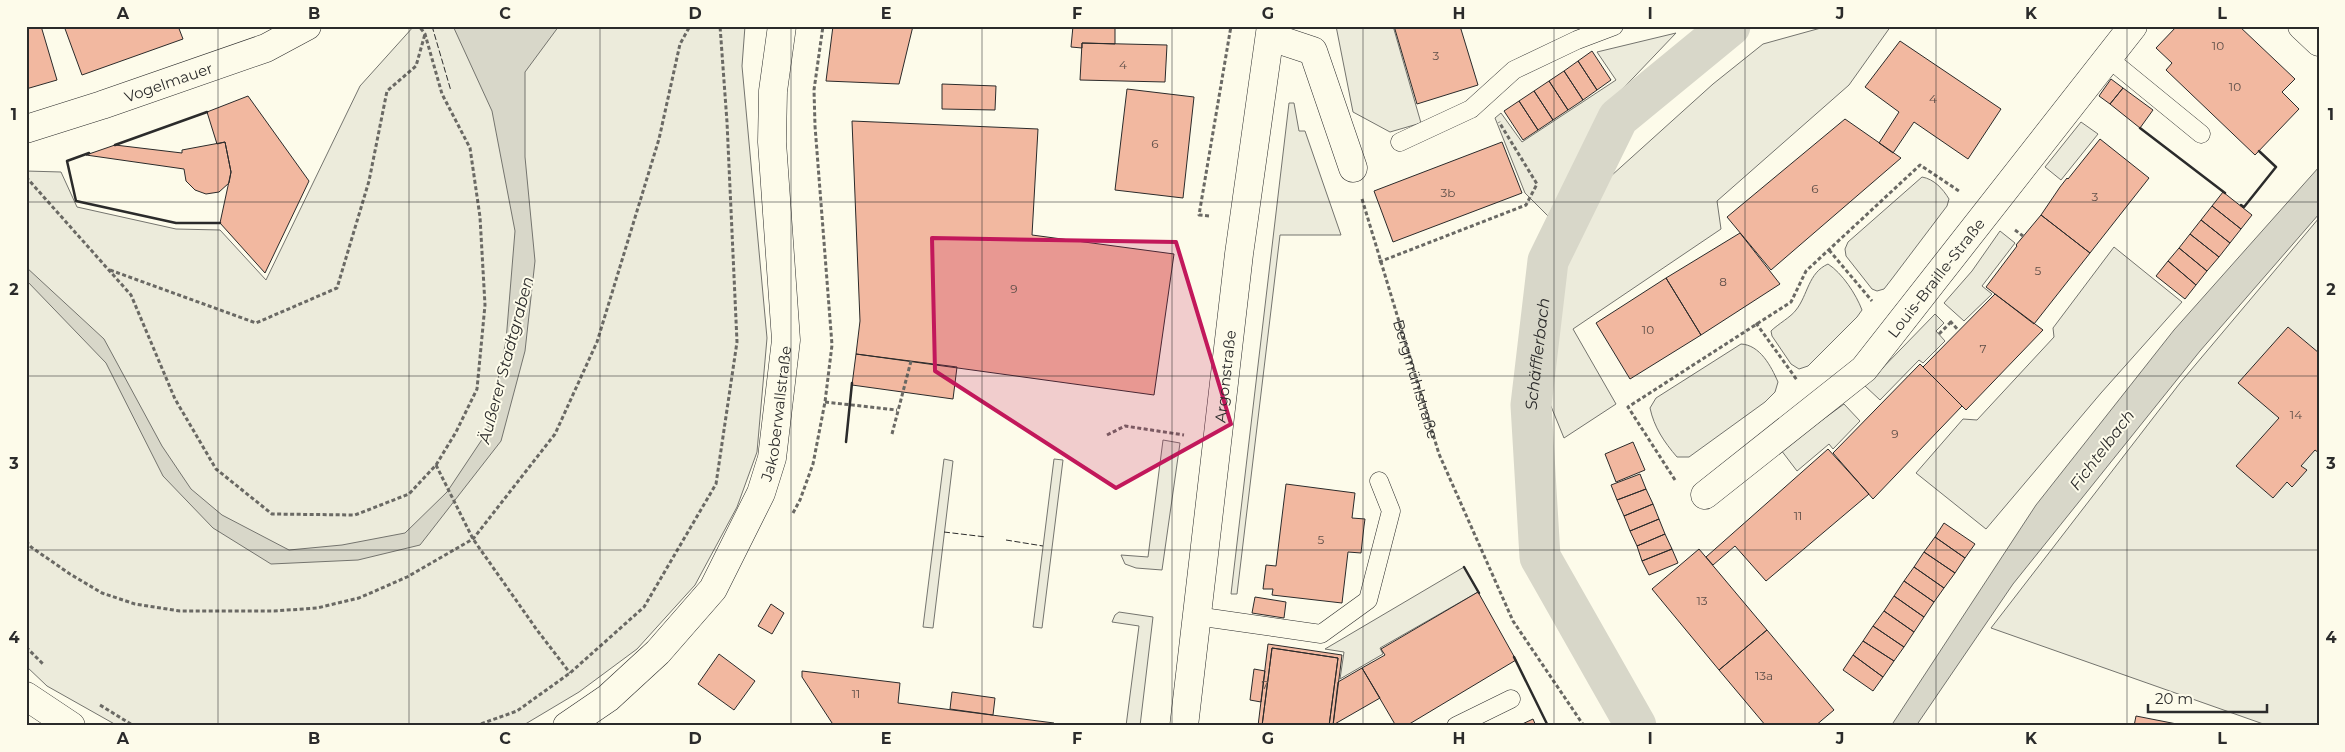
<svg xmlns="http://www.w3.org/2000/svg" width="2345" height="752" font-family="Montserrat,sans-serif">
<rect width="100%" height="100%" fill="#fdfbea"/>
<!-- green -->
<path fill="#ecebdb" stroke="#74746e" d="M 414,26 L 745,26 L 742,66 L 767,338 L 757,452 L 737,507 L 695,585 L 637,649 L 579,692 L 522,726 L 118,726 L 47,686 L 26,666 L 26,171 L 61,172 L 77,207 L 176,229 L 220,230 L 266,280 L 360,86 Z
M 1336,26 L 1393,26 L 1421,123 L 1390,132 L 1353,112 Z
M 1828,26 L 1891,26 L 1849,85 L 1717,201 L 1721,229 L 1573,329 L 1616,404 L 1564,438 L 1548,399 L 1557,268 L 1601,185 L 1713,84 L 1763,44 Z
M 1676,33 L 1614,98 L 1548,216 L 1525,193 L 1495,118 L 1501,113 L 1522,142 L 1616,80 L 1597,52 Z
M 1289,103 L 1294,103 L 1299,131 L 1305,131 L 1341,235 L 1280,235 L 1237,594 L 1231,594 Z
M 2081,122 L 2098,134 L 2061,180 L 2045,167 Z
M 1922,177 C 1934,179 1943,189 1949,199 L 1947,206 L 1891,280 L 1884,289 L 1877,291 L 1872,289 L 1846,256 L 1845,249 L 1848,242 Z
M 2319,218 L 2319,726 L 2269,726 L 1991,628 L 2180,383 Z
M 2000,231 L 2015,243 L 1982,286 L 1992,294 L 1964,321 L 1944,303 L 1972,271 Z
M 2114,247 L 2182,302 L 2101,393 L 1986,529 L 1916,473 L 1963,419 L 1977,420 L 2054,337 L 2053,328 Z
M 1828,264 C 1842,273 1856,294 1862,310 L 1857,317 L 1808,366 L 1799,369 L 1791,364 L 1772,336 L 1771,331 C 1778,324 1791,317 1796,310 C 1808,295 1808,273 1828,264 Z
M 1935,314 L 1944,323 L 1936,331 L 1945,341 L 1923,363 L 1919,360 L 1880,400 L 1865,386 Z
M 1741,344 C 1760,345 1771,366 1778,382 L 1775,392 L 1765,402 L 1689,457 L 1677,457 C 1664,442 1654,427 1650,408 L 1656,398 Z
M 1844,404 L 1860,421 L 1833,449 L 1829,444 L 1797,471 L 1781,450 Z
M 1163,440 L 1180,443 L 1162,570 L 1136,568 L 1125,564 L 1121,555 L 1148,557 Z
M 944,459 L 953,461 L 933,628 L 923,627 Z
M 1054,459 L 1063,460 L 1042,628 L 1033,627 Z
M 1464,567 L 1478,592 L 1380,648 L 1383,654 L 1340,679 L 1344,652 L 1325,649 Z
M 1119,612 L 1153,617 L 1140,726 L 1126,726 L 1139,626 L 1112,622 L 1115,615 Z"/>
<!-- water -->
<path fill="#d8d7c9" stroke="#74746e" d="M 453,26 L 559,26 L 525,72 L 525,157 L 535,261 L 525,351 L 501,441 L 420,545 L 358,560 L 271,564 L 213,528 L 163,476 L 106,363 L 26,280 L 26,267 L 104,339 L 162,446 L 191,489 L 222,515 L 289,550 L 342,545 L 405,533 L 447,492 L 487,432 L 506,341 L 515,231 L 492,111 Z
M 2319,167 L 2319,214 L 2200,351 L 2013,584 L 1916,726 L 1891,726 L 2036,505 L 2174,330 Z"/>
<g fill="none" stroke-linecap="round" stroke-linejoin="round">
<!-- canal -->
<path stroke="#d8d7c9" stroke-width="41" id="s1" d="M 1636,726 L 1540,557 L 1531,405 L 1548,261 L 1618,118 L 1730,26"/>
</g>
<!-- building -->
<path fill="#f2b8a0" stroke="#2b2b2b" d="M 26,26 L 41,26 L 57,80 L 26,89 Z
M 64,26 L 178,26 L 183,39 L 82,75 Z
M 833,26 L 913,26 L 899,84 L 826,81 Z
M 1073,26 L 1115,26 L 1115,44 L 1082,43 L 1082,48 L 1071,47 Z
M 1394,26 L 1460,26 L 1478,85 L 1417,104 Z
M 2177,26 L 2239,26 L 2295,79 L 2282,92 L 2299,109 L 2255,155 L 2166,70 L 2172,63 L 2156,48 Z
M 1900,41 L 2001,109 L 1968,159 L 1914,122 L 1893,153 L 1879,143 L 1899,112 L 1865,87 Z
M 1082,43 L 1167,45 L 1165,82 L 1080,80 Z
M 1592,51 L 1611,80 L 1597,90 L 1578,61 Z
M 1578,61 L 1597,90 L 1583,100 L 1564,71 Z
M 1564,71 L 1583,100 L 1568,110 L 1549,81 Z
M 2111,79 L 2123,88 L 2110,104 L 2099,96 Z
M 1549,81 L 1568,110 L 1553,120 L 1534,91 Z
M 942,84 L 996,86 L 995,110 L 942,109 Z
M 2123,88 L 2153,110 L 2140,128 L 2110,104 Z
M 1127,89 L 1194,97 L 1183,198 L 1115,190 Z
M 1534,91 L 1553,120 L 1538,130 L 1519,101 Z
M 248,96 L 309,181 L 265,273 L 220,223 L 231,172 L 225,142 L 217,144 L 207,112 Z
M 1519,101 L 1538,130 L 1523,140 L 1504,111 Z
M 1845,119 L 1901,158 L 1771,270 L 1727,217 Z
M 852,121 L 1038,129 L 1032,235 L 1174,254 L 1154,395 L 856,354 L 860,321 Z
M 2100,139 L 2149,178 L 2090,253 L 2041,215 L 2060,187 L 2067,178 L 2068,179 Z
M 225,142 L 231,172 L 229,183 L 219,192 L 206,194 L 195,190 L 186,181 L 184,169 L 86,155 L 115,145 L 182,153 L 182,150 Z
M 1502,142 L 1522,193 L 1393,242 L 1374,191 Z
M 2223,192 L 2252,215 L 2241,229 L 2212,206 Z
M 2212,206 L 2241,229 L 2230,243 L 2201,220 Z
M 2041,215 L 2090,253 L 2034,324 L 1986,287 L 2017,246 L 2016,245 Z
M 2201,220 L 2230,243 L 2219,257 L 2190,234 Z
M 1740,233 L 1780,284 L 1701,335 L 1666,278 Z
M 2190,234 L 2219,257 L 2207,271 L 2179,248 Z
M 2179,248 L 2207,271 L 2196,285 L 2168,261 Z
M 2168,261 L 2196,285 L 2185,299 L 2156,276 Z
M 1666,278 L 1701,335 L 1630,379 L 1596,323 Z
M 1995,294 L 2043,330 L 1966,410 L 1923,367 Z
M 2288,327 L 2319,353 L 2319,453 L 2315,450 L 2301,466 L 2307,470 L 2292,487 L 2287,482 L 2273,498 L 2236,466 L 2279,418 L 2238,383 Z
M 856,354 L 957,367 L 953,399 L 852,385 Z
M 1920,364 L 1962,406 L 1873,499 L 1833,453 Z
M 1633,442 L 1645,470 L 1616,482 L 1605,454 Z
M 1828,449 L 1869,494 L 1766,581 L 1735,546 L 1713,565 L 1706,557 Z
M 1640,474 L 1646,489 L 1617,500 L 1611,485 Z
M 1286,484 L 1355,493 L 1352,518 L 1365,519 L 1364,526 L 1361,553 L 1348,552 L 1342,603 L 1272,595 L 1273,589 L 1263,589 L 1266,565 L 1276,566 Z
M 1646,489 L 1653,504 L 1624,516 L 1617,500 Z
M 1653,504 L 1659,519 L 1630,531 L 1624,516 Z
M 1659,519 L 1665,534 L 1637,546 L 1630,531 Z
M 1944,523 L 1975,544 L 1965,558 L 1935,537 Z
M 1665,534 L 1672,549 L 1642,561 L 1637,546 Z
M 1935,537 L 1965,558 L 1955,573 L 1924,552 Z
M 1672,549 L 1678,563 L 1649,575 L 1642,561 Z
M 1699,549 L 1767,630 L 1719,670 L 1652,589 Z
M 1924,552 L 1955,573 L 1944,588 L 1914,567 Z
M 1914,567 L 1944,588 L 1934,602 L 1904,581 Z
M 1904,581 L 1934,602 L 1924,617 L 1894,596 Z
M 1478,592 L 1516,660 L 1406,726 L 1396,726 L 1362,668 L 1385,655 L 1381,649 Z
M 1894,596 L 1924,617 L 1914,632 L 1884,611 Z
M 1255,597 L 1286,602 L 1284,618 L 1252,613 Z
M 771,604 L 784,613 L 772,634 L 758,626 Z
M 1884,611 L 1914,632 L 1904,647 L 1873,626 Z
M 1873,626 L 1904,647 L 1894,661 L 1863,641 Z
M 1767,630 L 1834,710 L 1815,726 L 1766,726 L 1719,670 Z
M 1863,641 L 1894,661 L 1883,677 L 1853,655 Z
M 1268,644 L 1342,655 L 1333,726 L 1329,726 L 1338,658 L 1272,648 L 1262,726 L 1258,726 Z
M 1272,648 L 1338,658 L 1329,726 L 1262,726 Z
M 719,654 L 755,681 L 734,710 L 698,684 Z
M 1853,655 L 1883,677 L 1873,691 L 1843,670 Z
M 1362,668 L 1380,698 L 1333,725 L 1338,682 Z
M 1254,669 L 1265,671 L 1261,702 L 1250,700 Z
M 802,671 L 900,683 L 898,703 L 1054,723 L 1054,726 L 834,726 L 802,677 Z
M 952,692 L 995,698 L 993,715 L 950,709 Z
M 2136,716 L 2187,726 L 2134,726 Z
M 1533,719 L 1536,726 L 1518,726 Z"/>
<g fill="none" stroke-linecap="round" stroke-linejoin="round">
<defs>
<path id="lane" d="M 2108,58 L 2201,134
M 1400,142 L 1471,109 L 1514,70 L 1577,40 L 1614,26
M 1196,616 L 1321,634 L 1368,600 L 1391,511 L 1379,481
M 1456,726 L 1511,699"/>
<g id="street">
<path d="M 2302,26 L 2319,42"/>
<path d="M 1271,37 L 1313,51 L 1353,168"/>
<path id="s3" d="M 26,129 L 102,105 L 266,48 L 307,26"/>
<path id="s4" d="M 1705,495 L 1864,369 L 2133,26"/>
<path id="s5" d="M 1184,726 L 1239,254 L 1271,26"/>
</g>
<g id="secondary">
<path d="M 26,696 L 71,726"/>
<path id="s6" d="M 567,726 L 608,698 L 658,652 L 713,589 L 761,493 L 772,458 L 786,340 L 772,142 L 773,91 L 782,26"/>
</g>
</defs>
<!-- lane casing -->
<use href="#lane" stroke="#2b2b2b" stroke-width="19"/>
<!-- street casing -->
<use href="#street" stroke="#2b2b2b" stroke-width="29"/>
<!-- secondary casing -->
<use href="#secondary" stroke="#2b2b2b" stroke-width="29"/>
<!-- path -->
<g stroke="#6a6964" stroke-width="3" stroke-dasharray="4 2.5" stroke-linecap="butt">
<path d="M 26,177 L 131,295 L 175,399 L 216,469 L 272,514 L 355,515 L 409,494 L 436,465 L 456,432 L 477,389 L 485,305 L 480,217 L 470,148 L 442,94 L 425,34 L 419,26"/>
<path id="s2" d="M 1362,199 L 1439,454 L 1513,621 L 1584,726"/>
<path d="M 1209,216 L 1199,215 L 1231,26"/>
<path d="M 2015,230 L 2023,236"/>
<path d="M 1829,250 L 1872,301"/>
<path d="M 1379,262 L 1526,205 L 1537,184 L 1499,122"/>
<path d="M 110,270 L 256,323 L 337,288 L 369,181 L 387,91 L 416,66 L 425,34"/>
<path d="M 1950,321 L 1958,330"/>
<path d="M 1756,323 L 1797,380"/>
<path d="M 1939,334 L 1951,322"/>
<path d="M 825,402 L 897,410"/>
<path d="M 892,434 L 911,361"/>
<path d="M 1107,435 L 1125,426 L 1184,435"/>
<path d="M 436,465 L 473,539 L 537,630 L 570,673"/>
<path d="M 1675,480 L 1628,407 L 1791,302 L 1806,271 L 1920,165 L 1959,191"/>
<path d="M 793,513 L 800,500 L 813,464 L 825,402 L 832,345 L 815,126 L 814,90 L 823,26"/>
<path d="M 26,541 L 31,547 L 70,574 L 102,593 L 135,604 L 180,611 L 274,611 L 317,608 L 359,598 L 407,577 L 473,539 L 555,434 L 597,342 L 659,139 L 680,44 L 690,26"/>
<path d="M 26,647 L 43,664"/>
<path d="M 100,705 L 134,726"/>
<path d="M 475,726 L 517,711 L 570,673 L 644,607 L 716,484 L 737,342 L 727,122 L 720,26"/>
</g>
<!-- lane -->
<use href="#lane" stroke="#fdfbea" stroke-width="18"/>
<!-- street -->
<use href="#street" stroke="#fdfbea" stroke-width="28"/>
<!-- secondary -->
<use href="#secondary" stroke="#fdfbea" stroke-width="28"/>
<!-- fence -->
<path stroke="#2b2b2b" stroke-width="1" stroke-dasharray="6 2.5" stroke-linecap="butt" d="M 432,26 L 451,91
M 944,532 L 986,537
M 1006,540 L 1043,546"/>
<!-- wall -->
<path stroke="#2b2b2b" stroke-width="2.5" d="M 2140,128 L 2225,193
M 115,145 L 207,112
M 89,153 L 67,161 L 76,201 L 176,223 L 220,223
M 2241,205 L 2244,207 L 2276,167 L 2259,151
M 846,442 L 852,383
M 1464,567 L 1479,593
M 1514,657 L 1548,726"/>
</g>
<!-- marked area -->
<path fill="#c2185b" fill-opacity="0.2" stroke="#c2185b" stroke-width="4" stroke-linejoin="round" d="M 932,238 L 1176,242 L 1231,424 L 1116,488 L 935,371 Z"/>
<!-- grid -->
<path fill="none" stroke="#2b2b2b" stroke-width="1" stroke-opacity="0.55" d="M 218,26 L 218,726M 409,26 L 409,726M 600,26 L 600,726M 791,26 L 791,726M 982,26 L 982,726M 1172,26 L 1172,726M 1363,26 L 1363,726M 1554,26 L 1554,726M 1745,26 L 1745,726M 1936,26 L 1936,726M 2127,26 L 2127,726M 26,202 L 2319,202M 26,376 L 2319,376M 26,550 L 2319,550"/>
<g text-anchor="middle" dominant-baseline="central" stroke-width="4" stroke-linejoin="round" paint-order="stroke">
<!-- number labels -->
<g font-size="12" fill="#5d4e48">
<text x="2218" y="45">10</text>
<text x="1436" y="55">3</text>
<text x="1123" y="64">4</text>
<text x="2235" y="86">10</text>
<text x="1933" y="98">4</text>
<text x="1155" y="143">6</text>
<text x="1815" y="188">6</text>
<text x="1448" y="192">3b</text>
<text x="2095" y="196">3</text>
<text x="2038" y="270">5</text>
<text x="1723" y="281">8</text>
<text x="1014" y="288">9</text>
<text x="1648" y="329">10</text>
<text x="1983" y="348">7</text>
<text x="2296" y="414">14</text>
<text x="1895" y="433">9</text>
<text x="1798" y="515">11</text>
<text x="1321" y="539">5</text>
<text x="1702" y="600">13</text>
<text x="1764" y="675">13a</text>
<text x="1265" y="684">7</text>
<text x="856" y="693">11</text>
</g>
<!-- street labels -->
<g font-size="15" fill="#2b2b2b" stroke="#fdfbea">
<text stroke="none"><textPath href="#s3" startOffset="150">Vogelmauer</textPath></text>
<text stroke="none"><textPath href="#s4" startOffset="319">Louis-Braille-Straße</textPath></text>
<text stroke="none"><textPath href="#s5" startOffset="352">Argonstraße</textPath></text>
<text stroke="none"><textPath href="#s2" startOffset="188">Bergmühlstraße</textPath></text>
<text stroke="none"><textPath href="#s6" startOffset="390">Jakoberwallstraße</textPath></text>
</g>
<!-- water labels -->
<g font-size="16" font-style="italic" fill="#2b2b2b" stroke="#fdfbea">
<text stroke="none"><textPath href="#s1" startOffset="398">Schäfflerbach</textPath></text>
<text transform="translate(506 360) rotate(-75)">Äußerer Stadtgraben</text>
<text transform="translate(2102 450) rotate(-53)">Fichtelbach</text>
</g>
</g>
<!-- border -->
<rect width="2345" height="752" fill="none" stroke="#fdfbea" stroke-width="55"/>
<!-- scale -->
<path d="M2148 704v8h119v-8" fill="none" stroke="#2b2b2b" stroke-width="2.5"/>
<text x="2155" y="704" font-size="15" fill="#2b2b2b" stroke="#fdfbea" stroke-width="4" paint-order="stroke">20 m</text>
<rect x="28" y="28" width="2290" height="696" fill="none" stroke="#2b2b2b" stroke-width="2"/>
<g font-size="16" text-anchor="middle" font-weight="bold" fill="#2b2b2b">
<text x="123" y="19">A</text>
<text x="314" y="19">B</text>
<text x="505" y="19">C</text>
<text x="695" y="19">D</text>
<text x="886" y="19">E</text>
<text x="1077" y="19">F</text>
<text x="1268" y="19">G</text>
<text x="1459" y="19">H</text>
<text x="1650" y="19">I</text>
<text x="1840" y="19">J</text>
<text x="2031" y="19">K</text>
<text x="2222" y="19">L</text>
<text x="14" y="120">1</text>
<text x="2331" y="120">1</text>
<text x="14" y="295">2</text>
<text x="2331" y="295">2</text>
<text x="14" y="469">3</text>
<text x="2331" y="469">3</text>
<text x="14" y="643">4</text>
<text x="2331" y="643">4</text>
<text x="123" y="744">A</text>
<text x="314" y="744">B</text>
<text x="505" y="744">C</text>
<text x="695" y="744">D</text>
<text x="886" y="744">E</text>
<text x="1077" y="744">F</text>
<text x="1268" y="744">G</text>
<text x="1459" y="744">H</text>
<text x="1650" y="744">I</text>
<text x="1840" y="744">J</text>
<text x="2031" y="744">K</text>
<text x="2222" y="744">L</text>
</g>
</svg>
